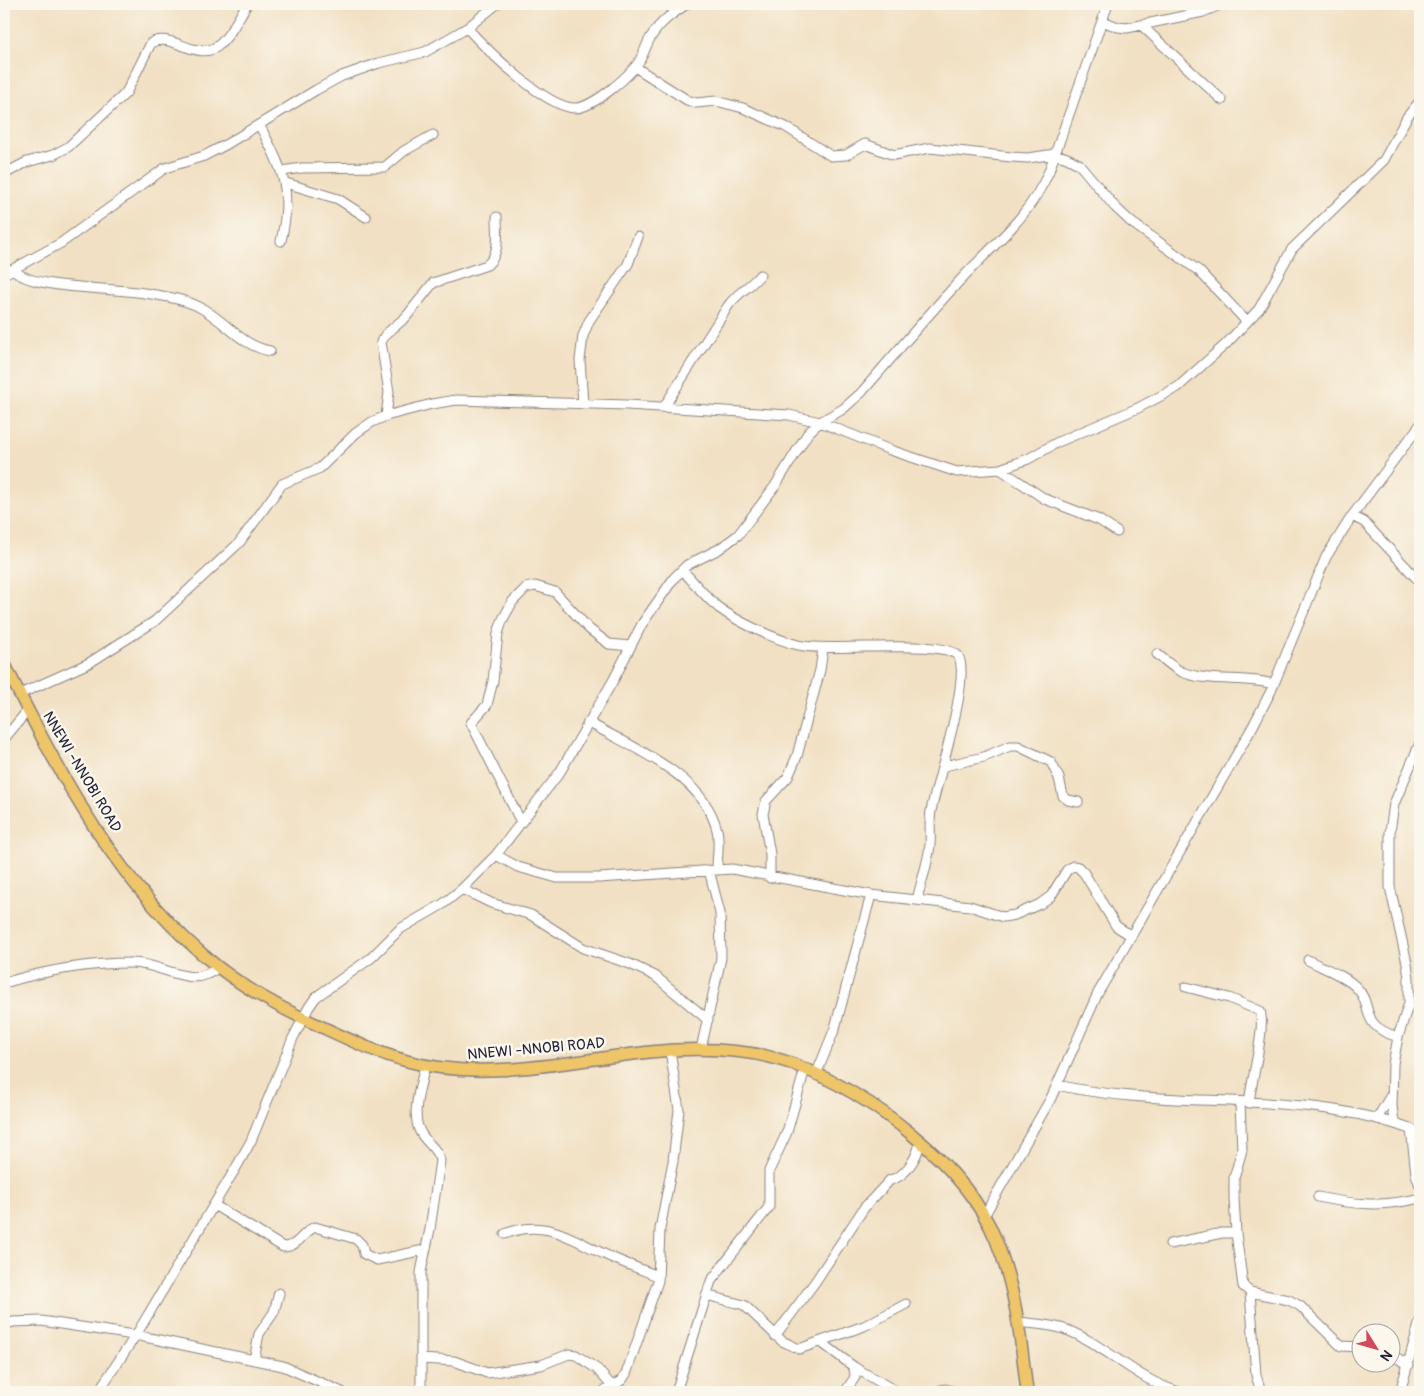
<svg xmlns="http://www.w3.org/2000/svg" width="1424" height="1396" font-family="Pangolin,sans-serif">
<rect width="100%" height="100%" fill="#fbf7ec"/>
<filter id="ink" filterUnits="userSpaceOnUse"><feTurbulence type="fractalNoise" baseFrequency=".02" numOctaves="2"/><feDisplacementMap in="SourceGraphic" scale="10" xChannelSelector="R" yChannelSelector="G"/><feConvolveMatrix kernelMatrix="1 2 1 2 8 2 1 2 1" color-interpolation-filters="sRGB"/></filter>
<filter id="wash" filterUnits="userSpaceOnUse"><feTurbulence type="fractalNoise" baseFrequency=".0096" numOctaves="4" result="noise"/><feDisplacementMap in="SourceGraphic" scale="20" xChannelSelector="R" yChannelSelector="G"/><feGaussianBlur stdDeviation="1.12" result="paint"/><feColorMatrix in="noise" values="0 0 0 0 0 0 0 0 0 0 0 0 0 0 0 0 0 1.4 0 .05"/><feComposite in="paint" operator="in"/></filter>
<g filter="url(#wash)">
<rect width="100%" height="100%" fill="#f1e0c3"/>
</g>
<g filter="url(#ink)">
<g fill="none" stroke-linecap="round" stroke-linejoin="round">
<defs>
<path id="minor" d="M 1102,21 L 1118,27 L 1127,28 L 1203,12 L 1222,4
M 1141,25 L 1222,100
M 467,28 C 487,50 547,109 576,108 C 593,107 624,80 635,67 C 643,59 645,46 651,37 C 660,22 673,13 687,4
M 635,67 L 687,100 L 696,103 L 716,101 L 743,108 L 786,127 L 831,156 L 846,155 L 865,144 L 894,155 L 930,148 L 1011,157 L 1028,158 L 1055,154 L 1067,158 L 1079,164 L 1115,207 L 1131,222 L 1199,271 L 1247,322
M 260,126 C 283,171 293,189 281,241
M 282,171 L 302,168 L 385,167 L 404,151 L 433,135
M 4,174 L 27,162 L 53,155 L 68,147 L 126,93 L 151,43 C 171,31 196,62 218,46 C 230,36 239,17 247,4
M 286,183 L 338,199 L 366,217
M 15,270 C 26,289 120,288 144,293 C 163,296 186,299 203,309 C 227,323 242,346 270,351
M 4,274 L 61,243 L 165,168 L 204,156 L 227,144 L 316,90 L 342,76 L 379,63 L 425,52 L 467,28 L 497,4
M 583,404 L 580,360 L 583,336 L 589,321 L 628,264 L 638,237
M 664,407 L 728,306 C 737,293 750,287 760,275
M 386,416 L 389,392 L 381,342 L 386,334 L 406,317 L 433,283 L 487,265 C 501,253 497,233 497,217
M 1000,469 L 1045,499 L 1099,520 L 1117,532
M 1352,516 L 1364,522 L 1420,582
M 682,570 C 694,582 705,597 719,608 C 738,622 774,639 798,645 C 827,653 945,638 958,656 C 972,676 936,784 931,811 C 929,822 931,834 930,845 C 928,864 921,882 917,900
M 1157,654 C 1165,660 1173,668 1182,672 C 1209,683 1245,676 1274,684
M 20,694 L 89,663 L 155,621 L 239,543 L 282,484 L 320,468 L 356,433 L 372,422 L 386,416 L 432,404 L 456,400 L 627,405 L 789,415 L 820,422 L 890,450 L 957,472 L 1000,469 L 1028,459 L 1058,442 L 1138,408 L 1178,387 L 1226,344 L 1259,309 L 1292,249 L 1384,160 L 1407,117 L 1420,101
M 588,722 C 632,748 703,774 717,830 C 720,842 717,857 717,869
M 4,739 L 28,710
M 944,766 L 984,757 L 1010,746 L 1018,746 L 1051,762 L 1059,778 L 1063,796 L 1068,800 L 1078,802
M 521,822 L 471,723 L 487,705 L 493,681 L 498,633 L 503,619 L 513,601 L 526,588 L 535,586 L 555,592 L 589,629 L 609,644 L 630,646
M 496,855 L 518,867 L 557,878 L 599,878 L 732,869 L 871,895 L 970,906 L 1003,917 L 1015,915 L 1040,904 L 1051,896 L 1067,870 L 1073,866 L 1078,867 L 1084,873 L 1116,926 L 1130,935
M 770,878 L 770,854 L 763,814 L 766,801 L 788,777 L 797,756 L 820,670 L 823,649
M 462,889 L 491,903 L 531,915 L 583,948 L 630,964 L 655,976 L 708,1020
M 1308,960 C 1323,968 1344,975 1356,987 C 1375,1006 1357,1025 1398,1037
M 4,983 C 47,970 86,963 132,963 C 163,963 193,991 218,967
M 1186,987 L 1229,998 L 1260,1011 C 1266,1028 1251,1082 1249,1103
M 701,1049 L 721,958 L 720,913 L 709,870
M 816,1075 L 835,1028 L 871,895
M 1057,1085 C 1176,1112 1305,1086 1420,1133
M 1240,1103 L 1242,1150 L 1234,1178 L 1234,1198 L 1236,1233 L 1243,1286 L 1250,1292 L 1289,1300 L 1300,1306 L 1341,1346 L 1362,1347
M 1378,1117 L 1391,1095
M 1394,1122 L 1392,1106 L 1393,1064 L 1398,1037 L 1409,1003 L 1409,979 L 1407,963 L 1390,887 L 1390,832 L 1394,804 L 1420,743
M 1411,1129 L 1416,1174 L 1420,1186
M 1318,1197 C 1354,1205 1385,1207 1420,1198
M 214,1205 L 283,1247 C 299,1247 302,1232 315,1227 L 356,1239 L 362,1245 L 364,1254 L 377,1260 L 424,1250
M 984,1216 L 1051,1098 L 1098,993 L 1252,728 L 1271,691 L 1326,557 L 1352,516 L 1420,425
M 505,1234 C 544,1218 570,1238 604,1254 C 621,1262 640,1269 658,1276
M 1170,1244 L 1222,1233 L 1236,1233
M 1250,1292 L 1256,1375 L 1261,1392
M 706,1295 L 744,1305 L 782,1341 L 799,1349 L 864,1326 L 906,1304
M 1017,1322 C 1034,1324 1051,1324 1067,1330 C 1107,1346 1137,1380 1179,1392
M 4,1325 L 13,1322 L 41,1321 L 140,1336 L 283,1366 L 342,1392
M 775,1336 L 815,1282 L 864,1208 L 890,1180 C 906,1177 917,1157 920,1143
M 821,1342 L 854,1367 L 855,1377 L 845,1392
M 1392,1355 L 1409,1365
M 421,1359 L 454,1361 L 487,1373 L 541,1365 L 569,1354 L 576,1355 L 597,1369 L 611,1385
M 254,1360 L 259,1334 L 274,1312 L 279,1293
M 854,1367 L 897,1392
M 98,1392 L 136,1335 L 237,1166 L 251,1141 L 293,1038 L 309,1007 L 316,997 L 371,958 L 400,929 L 443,904 L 462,889 L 496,855 L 560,772 L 614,679 L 642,624 L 674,578 L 687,565 L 719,549 L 738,535 L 775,486 L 808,433 L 820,422 L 843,409 L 861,393 C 896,353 930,312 967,273 C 998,241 1031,214 1049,171 L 1108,4
M 421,1392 L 421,1272 L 430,1229 L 440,1161 C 438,1150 429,1145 422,1135 C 409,1116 421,1086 425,1065
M 603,1392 L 622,1380 L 626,1374 L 658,1281 L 660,1229 L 673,1161 L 679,1110 L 670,1050
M 676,1392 L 711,1281 L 769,1207 L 769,1171 L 787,1132 L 805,1069
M 935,1392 L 945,1389 L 957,1392
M 1400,1392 L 1420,1321"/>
<path id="major" d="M 4,663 C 59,773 119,890 218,967 C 249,991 286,1011 322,1027 C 350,1040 377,1053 407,1061 C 493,1085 587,1055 674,1050 C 713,1048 755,1050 793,1064 C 869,1093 965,1163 996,1240 C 1016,1289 1021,1341 1027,1392"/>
</defs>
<!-- minor casing -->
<use href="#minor" stroke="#8a817f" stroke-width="11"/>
<!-- major casing -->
<use href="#major" stroke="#8a817f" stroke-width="14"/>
<!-- minor -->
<use href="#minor" stroke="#fff" stroke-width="9"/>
<!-- major -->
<use href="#major" stroke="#eec569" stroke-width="11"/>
</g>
</g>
<g text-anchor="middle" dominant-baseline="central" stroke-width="5" stroke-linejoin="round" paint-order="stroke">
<!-- street labels -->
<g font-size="15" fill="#22223b" stroke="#fbf7ec">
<text transform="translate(82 772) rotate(59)">NNEWI -NNOBI ROAD</text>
<text transform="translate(536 1049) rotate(-5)">NNEWI -NNOBI ROAD</text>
</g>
</g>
<!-- margin -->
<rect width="1424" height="1396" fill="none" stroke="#fbf7ec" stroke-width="20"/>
<!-- north arrow -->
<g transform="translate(1376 1348) rotate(127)"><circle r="24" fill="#fbf7ec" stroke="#a4a2a5"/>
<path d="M0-4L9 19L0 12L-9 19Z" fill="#d1495b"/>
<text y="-8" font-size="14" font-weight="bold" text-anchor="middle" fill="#22223b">N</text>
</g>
</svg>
